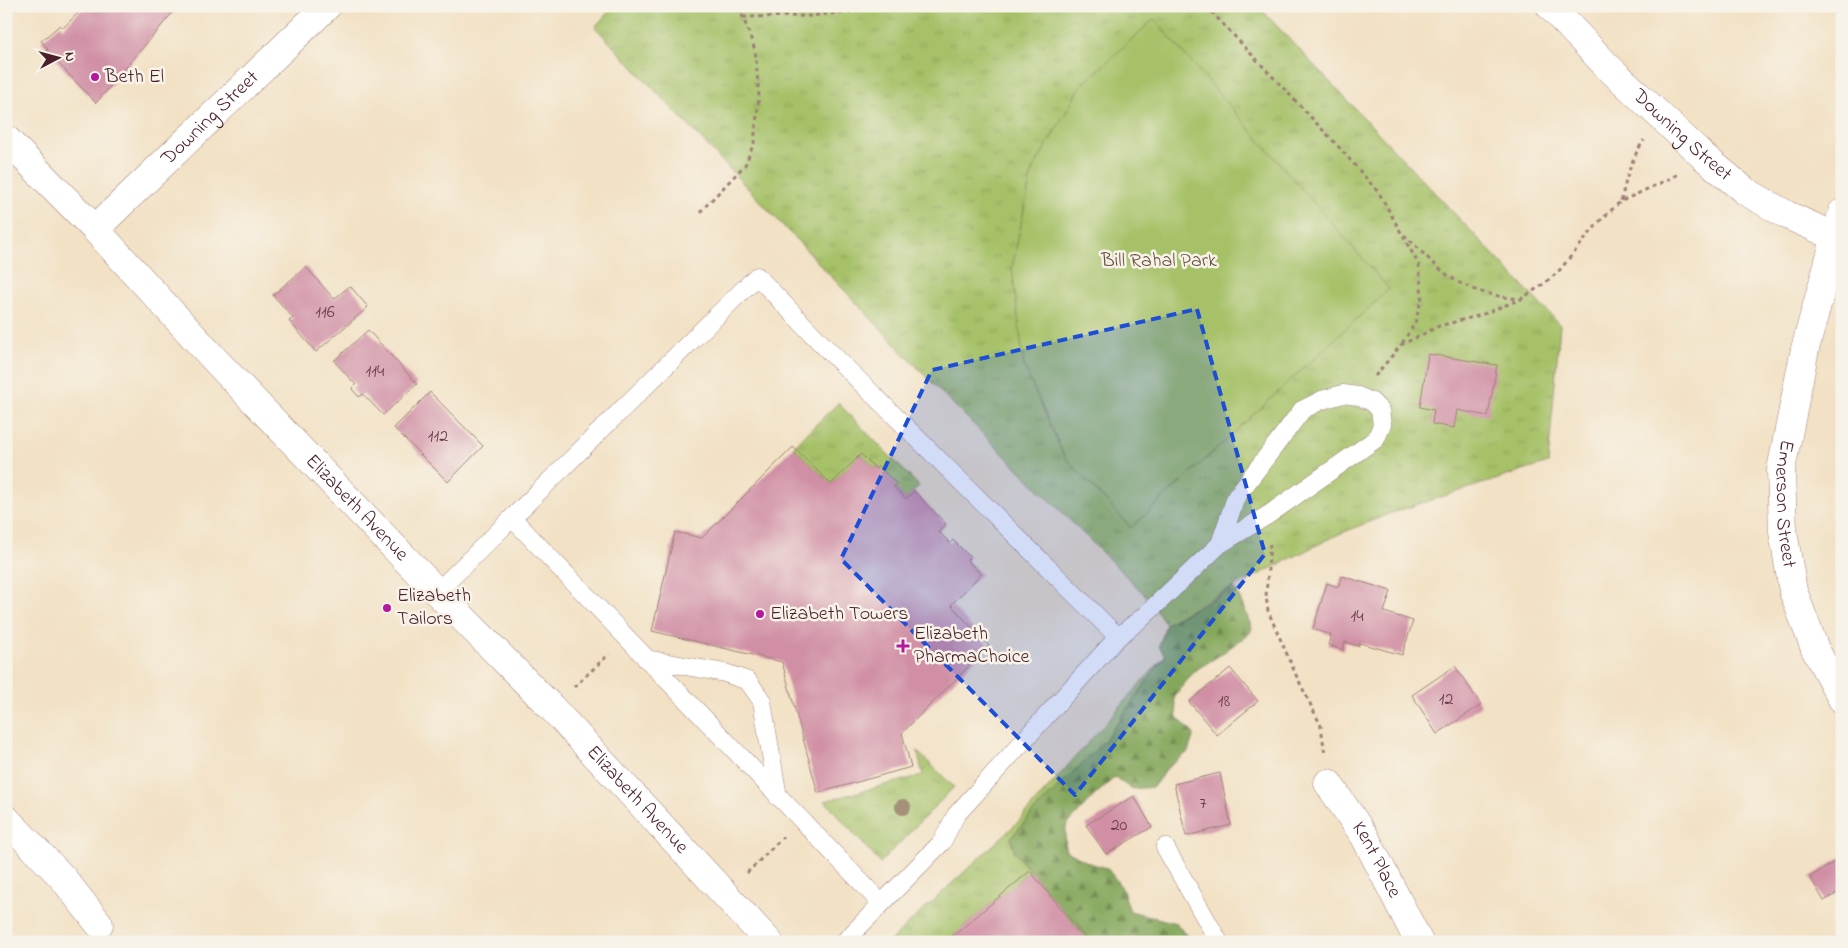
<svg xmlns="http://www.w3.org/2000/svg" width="1848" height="948" font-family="'Indie Flower',sans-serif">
<defs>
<pattern id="grass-tufts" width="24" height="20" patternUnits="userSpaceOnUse" patternTransform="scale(1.25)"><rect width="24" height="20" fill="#a6c168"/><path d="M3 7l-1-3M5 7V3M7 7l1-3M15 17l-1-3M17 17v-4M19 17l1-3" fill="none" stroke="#90a55a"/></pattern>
<pattern id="forest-firs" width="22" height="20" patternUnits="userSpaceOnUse" patternTransform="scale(1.25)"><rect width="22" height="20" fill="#84a75c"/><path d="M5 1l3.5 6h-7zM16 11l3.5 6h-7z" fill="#6e874c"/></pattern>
</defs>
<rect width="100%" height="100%" fill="#f7f3e8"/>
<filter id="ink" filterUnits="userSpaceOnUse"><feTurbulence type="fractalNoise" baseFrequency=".02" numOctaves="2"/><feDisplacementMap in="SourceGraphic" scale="10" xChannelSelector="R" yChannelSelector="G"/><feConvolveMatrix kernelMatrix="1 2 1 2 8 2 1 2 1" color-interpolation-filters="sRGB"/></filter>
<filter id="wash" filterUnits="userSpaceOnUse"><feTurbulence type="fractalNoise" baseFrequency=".0096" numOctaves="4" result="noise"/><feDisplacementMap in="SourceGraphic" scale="20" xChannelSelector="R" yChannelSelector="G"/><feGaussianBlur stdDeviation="1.12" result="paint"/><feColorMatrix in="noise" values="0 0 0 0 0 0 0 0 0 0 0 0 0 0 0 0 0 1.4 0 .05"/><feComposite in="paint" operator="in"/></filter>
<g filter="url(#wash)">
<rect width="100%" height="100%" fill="#f2e1c4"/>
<!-- grass -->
<path fill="url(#grass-tufts)" stroke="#78704a" d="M 614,6 L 1258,6 L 1560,325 L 1548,463 L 1391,513 L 1339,534 L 1208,600 L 1166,624 L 1148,598 L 935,386 L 595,27 Z
M 838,403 L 919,486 L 906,499 L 894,487 L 896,484 L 878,466 L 876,469 L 861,454 L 831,484 L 793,447 Z
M 1165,656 L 1105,740 L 1032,813 L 1011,838 L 1015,853 L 1030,871 L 946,942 L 889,942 L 1017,823 Z
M 917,751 L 954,787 L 880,863 L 825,801 L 923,775 Z"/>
<!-- forest -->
<path fill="url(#forest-firs)" stroke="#676344" d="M 1233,588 L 1238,594 L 1252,628 L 1250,633 L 1220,655 L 1194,671 L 1174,698 L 1177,717 L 1194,734 L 1188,752 L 1167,768 L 1153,787 L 1131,789 L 1115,777 L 1095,795 L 1066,826 L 1065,850 L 1089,863 L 1107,868 L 1122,888 L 1130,911 L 1176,923 L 1192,942 L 1089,942 L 1015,853 L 1011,838 L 1032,813 L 1105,740 L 1165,656 L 1159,646 L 1166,624 Z"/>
<!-- pitch -->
<path fill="#a6c168" stroke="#78704a" d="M 1154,19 L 1389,289 L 1131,528 L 1064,456 L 1024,366 L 1012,268 L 1032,171 L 1081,86 Z"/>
<g id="blocks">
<!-- building -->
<path fill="#d08fa5" d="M 85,6 L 167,6 L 173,12 L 96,103 L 46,50 L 48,49 L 41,41 L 60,25 L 63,28 Z
M 306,267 L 334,299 L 350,286 L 368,307 L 316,352 L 289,321 L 293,318 L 273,295 Z
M 368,330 L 417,384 L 383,415 L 363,394 L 359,397 L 352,389 L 356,385 L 334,361 Z
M 1428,354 L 1497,365 L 1488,416 L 1457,410 L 1454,428 L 1432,424 L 1434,410 L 1420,407 Z
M 430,392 L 483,446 L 448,482 L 394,428 Z
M 793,447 L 831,484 L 861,454 L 876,469 L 878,466 L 897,484 L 894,487 L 906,499 L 914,491 L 946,524 L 939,532 L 950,543 L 953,540 L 970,557 L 967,560 L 981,574 L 951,605 L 989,646 L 902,733 L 911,767 L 818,793 L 782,662 L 652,631 L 675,532 L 702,538 Z
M 1342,576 L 1391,591 L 1384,612 L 1413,621 L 1402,655 L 1360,643 L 1358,646 L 1345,642 L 1343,650 L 1328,645 L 1331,635 L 1313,629 L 1327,583 L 1338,587 Z
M 1455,666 L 1481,705 L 1437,734 L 1412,695 Z
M 1230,668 L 1258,701 L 1217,735 L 1189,702 Z
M 1220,773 L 1231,825 L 1186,836 L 1174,784 Z
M 1134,796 L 1152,827 L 1106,854 L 1086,825 Z
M 1842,857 L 1842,890 L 1824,901 L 1810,877 Z
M 1030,871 L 1089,942 L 946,942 Z"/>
</g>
</g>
<g filter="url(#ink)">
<use href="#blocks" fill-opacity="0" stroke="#9e8078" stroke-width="1"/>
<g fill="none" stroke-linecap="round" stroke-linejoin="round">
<defs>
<path id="lane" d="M 512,518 L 881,903
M 437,592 L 757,276 L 819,341 L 1118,637
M 646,659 L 725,673 L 748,681 L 762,701 L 778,797
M 1165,847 L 1219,942
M 844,942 L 942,842 L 956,815 L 1118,637 L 1143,617 L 1220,544 L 1268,515 L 1376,439 L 1382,425 L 1380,410 L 1372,402 L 1358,396 L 1343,394 L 1322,400 L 1302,410 L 1236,497 L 1220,544"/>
<g id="street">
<path id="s1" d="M 1550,6 L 1607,66 L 1703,156 L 1745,191 L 1787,215 L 1836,237"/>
<path id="s2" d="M 1842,213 L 1805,349 L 1781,470 L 1783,531 L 1793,591 L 1815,649 L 1842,699"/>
<path id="s3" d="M 95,229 L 327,6"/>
<path id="s4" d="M 1328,783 L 1365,837 L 1419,942"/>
<path d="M 6,819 L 62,877 L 99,924"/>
</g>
<g id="secondary">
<path id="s5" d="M 6,139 L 95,229 L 216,361 L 437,592 L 551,707 L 769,942"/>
</g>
</defs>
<!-- lane casing -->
<use href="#lane" stroke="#9e8078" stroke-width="19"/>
<!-- street casing -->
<use href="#street" stroke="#9e8078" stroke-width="29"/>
<!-- secondary casing -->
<use href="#secondary" stroke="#9e8078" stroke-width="29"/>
<!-- path -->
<path stroke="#9e8078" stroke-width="3" stroke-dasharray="4 4" stroke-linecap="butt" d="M 1206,6 L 1337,145 L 1379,193 L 1419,265 L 1422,297 L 1415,323 L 1401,345
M 743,17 L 810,16 L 850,12 L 875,6
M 1621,201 C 1626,179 1631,159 1644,140
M 700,212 L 745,165 L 754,143 L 759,96 L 755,50 L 743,17 L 736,6
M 1404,235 C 1425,254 1444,278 1471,288 C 1487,295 1503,297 1520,299
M 1375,376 L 1401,345 L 1439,326 L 1481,315 L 1521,299 L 1542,285 L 1558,272 L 1600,221 L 1620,202 L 1679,174
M 1270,544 L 1266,596 L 1268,611 L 1296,675 L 1321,726 L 1325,755
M 574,687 L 609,654
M 747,873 L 783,837"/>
<!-- lane -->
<use href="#lane" stroke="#fff" stroke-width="18"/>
<!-- street -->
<use href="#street" stroke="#fff" stroke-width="28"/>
<!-- secondary -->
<use href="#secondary" stroke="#fff" stroke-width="28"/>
</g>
<!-- trees -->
<circle fill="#a5917a" cx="903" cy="807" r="8"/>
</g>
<!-- marked area -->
<path fill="#1d4ed8" fill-opacity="0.2" stroke="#1d4ed8" stroke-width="4" stroke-dasharray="10 6" stroke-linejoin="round" d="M 1197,309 L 1265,554 L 1075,795 L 841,559 L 932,370 Z"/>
<!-- markers -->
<g fill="#b5179e" stroke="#f7f3e8" stroke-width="2">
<circle cx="95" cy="77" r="5"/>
<circle cx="387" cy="608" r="5"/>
<circle cx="760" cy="614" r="5"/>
<path d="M900.5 638.5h5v5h5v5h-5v5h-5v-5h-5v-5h5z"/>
</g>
<g text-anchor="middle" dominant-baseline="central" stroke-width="5" stroke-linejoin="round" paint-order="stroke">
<!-- number labels -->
<g font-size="18" fill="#6c3b4a">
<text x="325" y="313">116</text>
<text x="375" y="372">114</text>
<text x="438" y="437">112</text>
<text x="1357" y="617">14</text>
<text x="1446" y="700">12</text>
<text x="1224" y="702">18</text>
<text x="1203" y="804">7</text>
<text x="1119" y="826">20</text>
</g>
<!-- poi labels -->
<g font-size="20" fill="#4a1f2b" stroke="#f7f3e8" text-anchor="start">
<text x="105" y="77">Beth El</text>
<text x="397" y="596">Elizabeth<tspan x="397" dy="23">Tailors</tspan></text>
<text x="770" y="614">Elizabeth Towers</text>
<text x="914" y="634">Elizabeth<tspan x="914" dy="23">PharmaChoice</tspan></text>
</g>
<!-- street labels -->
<g font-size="20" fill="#4a1f2b" stroke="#f7f3e8">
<text stroke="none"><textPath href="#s3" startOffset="160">Downing Street</textPath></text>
<text stroke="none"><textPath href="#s1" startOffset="185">Downing Street</textPath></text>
<text stroke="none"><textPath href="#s2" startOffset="298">Emerson Street</textPath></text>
<text stroke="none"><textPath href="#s5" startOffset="509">Elizabeth Avenue</textPath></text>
<text stroke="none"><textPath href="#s5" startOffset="914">Elizabeth Avenue</textPath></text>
<text stroke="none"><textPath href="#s4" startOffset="91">Kent Place</textPath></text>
</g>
<!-- park labels -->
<g font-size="20" fill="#66503d" stroke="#f7f3e8">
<text x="1159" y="261">Bill Rahal Park</text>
</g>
</g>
<!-- margin -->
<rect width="1848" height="948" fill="none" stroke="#f7f3e8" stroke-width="25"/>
<!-- north arrow -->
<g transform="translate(58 58) rotate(84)" stroke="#f7f3e8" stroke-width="4" paint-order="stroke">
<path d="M0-4L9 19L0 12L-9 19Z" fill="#4a1f2b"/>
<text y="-8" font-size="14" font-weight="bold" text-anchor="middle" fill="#4a1f2b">N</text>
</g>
</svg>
